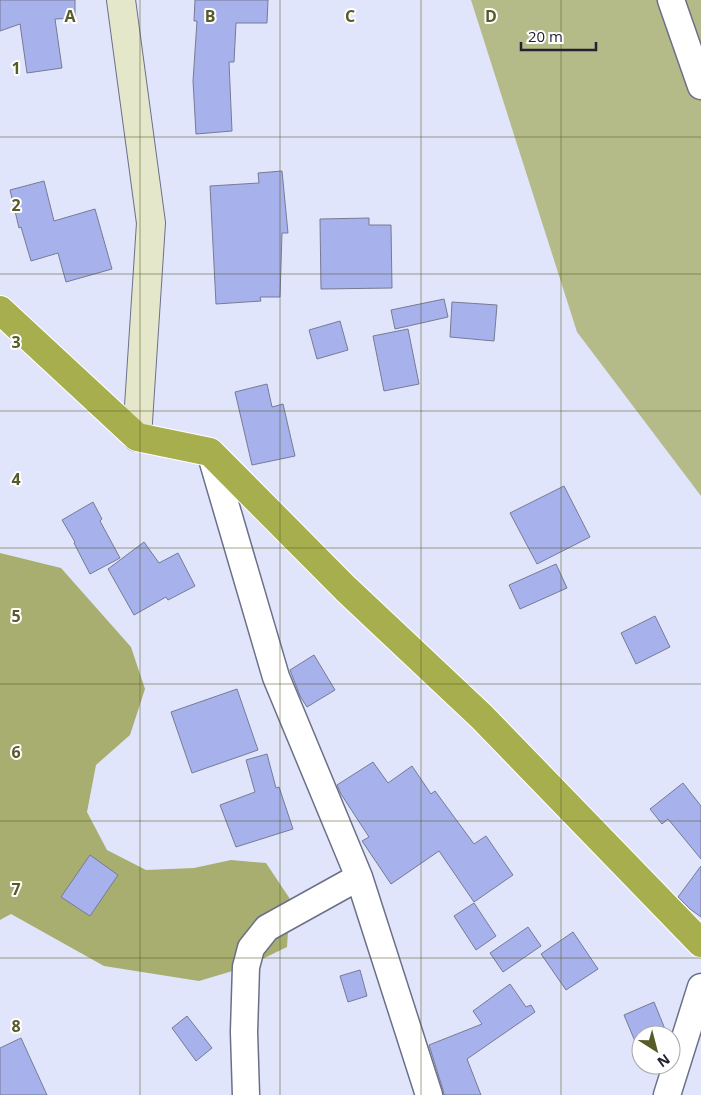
<svg xmlns="http://www.w3.org/2000/svg" width="701" height="1095" font-family="'Open Sans',sans-serif">
<rect width="100%" height="100%" fill="#e1e5fc"/>
<!-- green -->
<path fill="#b5ba89" d="M 471,0 L 701,0 L 701,496 L 577,332 Z"/>
<!-- forest -->
<path fill="#a8ae6f" d="M 0,553 L 61,568 L 131,647 L 145,689 L 130,735 L 96,765 L 87,812 L 107,850 L 146,870 L 194,868 L 231,860 L 266,863 L 290,899 L 287,947 L 246,967 L 199,981 L 104,966 L 11,914 L 0,920 Z"/>
<!-- building -->
<path fill="#a7b1ec" stroke="#767b94" d="M 0,0 L 75,0 L 75,18 L 55,19 L 62,68 L 27,73 L 20,24 L 0,31 Z
M 195,0 L 268,0 L 267,23 L 236,23 L 234,62 L 229,62 L 232,131 L 196,134 L 193,81 L 197,21 L 194,21 Z
M 282,171 L 288,233 L 282,233 L 280,297 L 260,297 L 261,301 L 216,304 L 210,186 L 259,183 L 258,173 Z
M 44,181 L 54,221 L 95,209 L 112,269 L 66,282 L 58,253 L 31,261 L 21,227 L 19,228 L 10,190 Z
M 369,218 L 369,225 L 391,225 L 392,288 L 321,289 L 320,219 Z
M 444,299 L 448,317 L 395,329 L 391,310 Z
M 452,302 L 497,305 L 494,341 L 450,337 Z
M 340,321 L 348,350 L 317,359 L 309,330 Z
M 408,329 L 419,384 L 384,391 L 373,336 Z
M 267,384 L 272,407 L 283,404 L 295,456 L 252,465 L 235,392 Z
M 564,486 L 590,537 L 537,564 L 510,513 Z
M 93,502 L 102,519 L 100,521 L 120,558 L 90,574 L 74,543 L 75,542 L 62,520 Z
M 144,542 L 159,563 L 178,553 L 195,586 L 168,600 L 166,597 L 134,615 L 108,569 Z
M 556,564 L 567,588 L 520,609 L 509,585 Z
M 655,616 L 670,647 L 636,664 L 621,633 Z
M 314,655 L 335,690 L 307,707 L 300,696 L 290,670 Z
M 237,689 L 258,750 L 192,773 L 171,712 Z
M 267,754 L 276,788 L 279,787 L 293,829 L 236,847 L 220,805 L 255,792 L 246,760 Z
M 373,762 L 388,783 L 412,766 L 431,794 L 435,791 L 474,844 L 486,836 L 513,875 L 474,902 L 439,851 L 391,884 L 362,841 L 369,837 L 341,794 L 337,785 Z
M 683,783 L 701,806 L 701,859 L 668,819 L 662,824 L 650,809 Z
M 90,855 L 118,875 L 90,916 L 61,897 Z
M 701,866 L 701,917 L 690,909 L 678,897 Z
M 474,903 L 496,936 L 476,950 L 454,916 Z
M 528,927 L 541,946 L 503,972 L 490,953 Z
M 573,932 L 598,969 L 566,990 L 541,954 Z
M 360,970 L 367,996 L 348,1002 L 340,976 Z
M 510,984 L 526,1007 L 531,1005 L 535,1012 L 467,1059 L 481,1095 L 444,1095 L 443,1090 L 429,1045 L 482,1024 L 473,1011 Z
M 654,1002 L 667,1034 L 664,1035 L 641,1035 L 641,1044 L 637,1046 L 624,1015 Z
M 187,1016 L 212,1048 L 196,1061 L 172,1028 Z
M 21,1038 L 47,1095 L 0,1095 L 0,1048 Z"/>
<g fill="none" stroke-linecap="round" stroke-linejoin="round">
<defs>
<path id="street" d="M 671,0 L 701,86
M 210,452 L 276,677 L 359,877 L 429,1095
M 246,1095 L 244,1032 L 246,967 L 251,948 L 267,928 L 359,877
M 667,1095 L 701,987"/>
<path id="secondary" d="M 121,0 L 151,223 L 137,437"/>
<path id="highway" d="M 0,310 L 137,437 L 210,452 L 346,589 L 482,717 L 701,943"/>
</defs>
<!-- street casing -->
<use href="#street" stroke="#6b7089" stroke-width="29"/>
<!-- secondary casing -->
<use href="#secondary" stroke="#6b7089" stroke-width="30"/>
<!-- highway casing -->
<use href="#highway" stroke="#fff" stroke-width="30"/>
<!-- street -->
<use href="#street" stroke="#fff" stroke-width="26"/>
<!-- secondary -->
<use href="#secondary" stroke="#e5e7ca" stroke-width="28"/>
<!-- highway -->
<use href="#highway" stroke="#a7ae4d" stroke-width="28"/>
</g>
<!-- grid -->
<path fill="none" stroke="#575b28" stroke-width="1" stroke-opacity="0.55" d="M 140,0 L 140,1095M 280,0 L 280,1095M 421,0 L 421,1095M 561,0 L 561,1095M 0,137 L 701,137M 0,274 L 701,274M 0,411 L 701,411M 0,548 L 701,548M 0,684 L 701,684M 0,821 L 701,821M 0,958 L 701,958"/>
<g font-size="16" text-anchor="middle" font-weight="bold" fill="#575b28" stroke="#fff" stroke-width="4" stroke-linejoin="round" paint-order="stroke">
<text x="70" y="22">A</text>
<text x="210" y="22">B</text>
<text x="350" y="22">C</text>
<text x="491" y="22">D</text>
<text x="16" y="74">1</text>
<text x="16" y="211">2</text>
<text x="16" y="348">3</text>
<text x="16" y="485">4</text>
<text x="16" y="622">5</text>
<text x="16" y="758">6</text>
<text x="16" y="895">7</text>
<text x="16" y="1032">8</text>
</g>
<!-- north arrow -->
<g transform="translate(656 1050) rotate(144)"><circle r="24" fill="#ffffff" stroke="#a7a7ab"/>
<path d="M0-4L9 19L0 12L-9 19Z" fill="#575b28"/>
<text y="-8" font-size="14" font-weight="bold" text-anchor="middle" fill="#22232e">N</text>
</g>
<!-- scale -->
<path d="M521 42v8h75v-8" fill="none" stroke="#22232e" stroke-width="2.5"/>
<text x="528" y="42" font-size="15" fill="#22232e" stroke="#ffffff" stroke-width="4" paint-order="stroke">20 m</text>
</svg>
